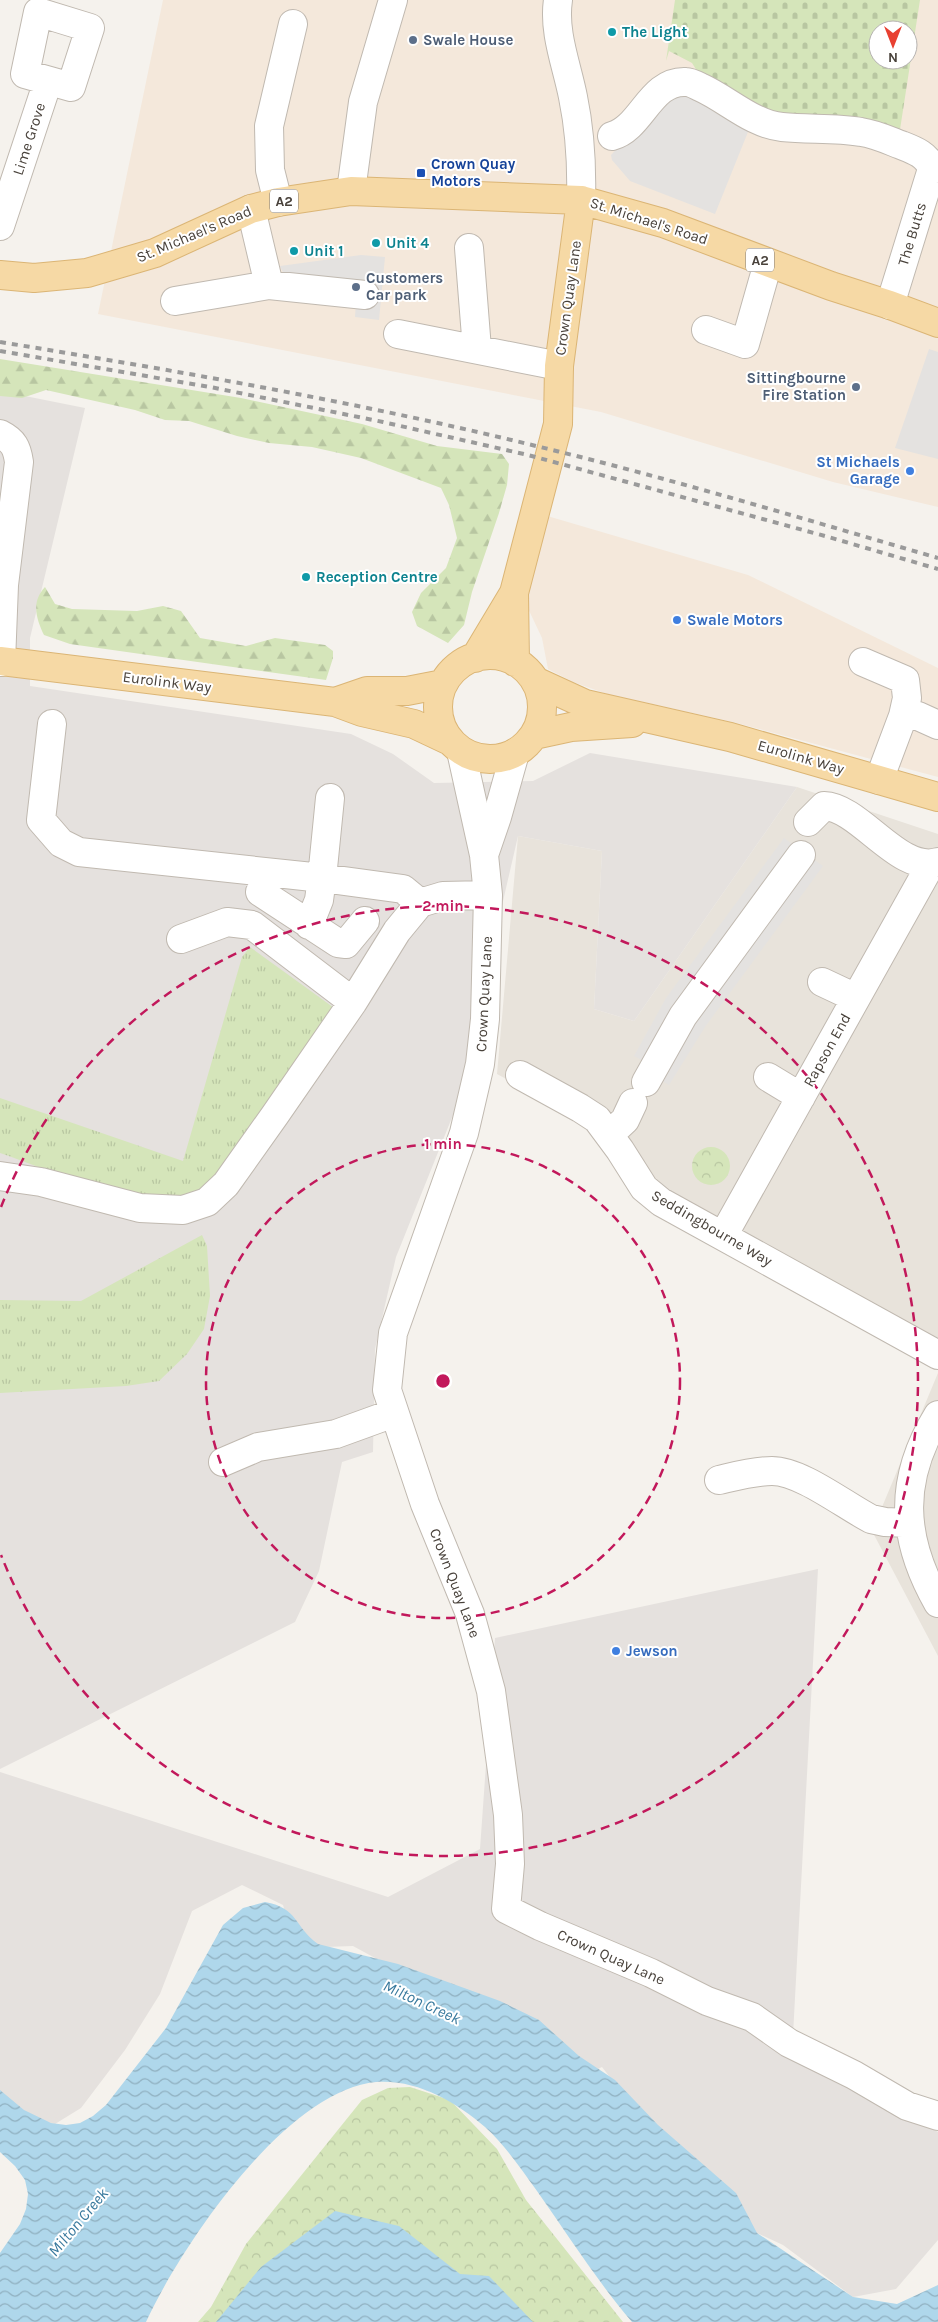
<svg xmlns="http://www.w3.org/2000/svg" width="938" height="2322" font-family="Karla,sans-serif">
<defs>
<pattern id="grass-tufts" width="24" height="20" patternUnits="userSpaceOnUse" patternTransform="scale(1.25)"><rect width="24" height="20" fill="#d5e5ba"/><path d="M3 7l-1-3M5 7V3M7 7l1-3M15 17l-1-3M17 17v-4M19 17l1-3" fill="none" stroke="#b8c6a1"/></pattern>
<pattern id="forest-firs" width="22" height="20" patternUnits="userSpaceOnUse" patternTransform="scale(1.25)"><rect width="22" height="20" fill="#d5e5ba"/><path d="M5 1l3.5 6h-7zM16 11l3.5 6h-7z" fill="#b8c6a1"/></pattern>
<pattern id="cemetery-stones" width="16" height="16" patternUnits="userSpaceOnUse" patternTransform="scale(1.25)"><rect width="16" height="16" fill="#d5e5ba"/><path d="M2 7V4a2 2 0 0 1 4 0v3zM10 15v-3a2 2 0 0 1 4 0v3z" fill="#b8c6a1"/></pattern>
<pattern id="park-crowns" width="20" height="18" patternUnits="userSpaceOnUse" patternTransform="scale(1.25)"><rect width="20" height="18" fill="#d5e5ba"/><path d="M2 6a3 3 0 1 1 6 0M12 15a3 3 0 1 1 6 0" fill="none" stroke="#b8c6a1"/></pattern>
<pattern id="water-waves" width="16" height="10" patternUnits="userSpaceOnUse" patternTransform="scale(1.25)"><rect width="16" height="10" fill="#afd7eb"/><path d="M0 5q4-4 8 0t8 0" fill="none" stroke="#90b0c0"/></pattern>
</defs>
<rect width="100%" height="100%" fill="#f5f2ed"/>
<!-- residential -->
<path fill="#e8e3db" d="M 797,787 L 938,834 L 938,1368 L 653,1207 L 581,1120 L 497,1074 L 518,836 L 602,851 L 594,1009 L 634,1021 Z
M 938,1373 L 938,1656 L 872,1531 Z"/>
<!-- commercial -->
<path fill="#f4e8db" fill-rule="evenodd" d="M 163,0 L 938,0 L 938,507 L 833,482 L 601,412 L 98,314 ZM 878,30 L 908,30 L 908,60 L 878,60 Z
M 544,515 L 748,575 L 938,668 L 938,777 L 733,722 L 607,694 L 573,682 L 548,669 L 542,638 L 525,602 Z"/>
<!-- industrial -->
<path fill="#e5e1de" d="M 0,391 L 85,408 L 30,638 L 30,686 L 351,734 L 393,754 L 434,783 L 533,781 L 590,753 L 797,787 L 634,1021 L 594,1009 L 602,851 L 518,836 L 455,1110 L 396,1257 L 375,1349 L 373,1452 L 342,1462 L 319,1571 L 295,1622 L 0,1769 Z
M 818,1569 L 792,2054 L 938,2132 L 938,2240 L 896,2289 L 853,2297 L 783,2245 L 757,2233 L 644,2121 L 602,2067 L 565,2085 L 445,1996 L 353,1946 L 296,1948 L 283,1905 L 242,1885 L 192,1911 L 160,1994 L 125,2050 L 81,2108 L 55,2124 L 8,2113 L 0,2108 L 0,1772 L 388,1897 L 480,1849 L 495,1638 Z"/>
<!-- grass -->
<path fill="url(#grass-tufts)" d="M 250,947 L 337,1010 L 225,1165 C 219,1171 214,1180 207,1185 C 159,1220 50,1170 0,1153 L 0,1098 L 183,1161 L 242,957 Z
M 202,1235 L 207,1246 L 210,1296 L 204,1329 L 187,1354 L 159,1381 L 126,1386 L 0,1393 L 0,1300 L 81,1301 Z"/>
<!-- forest -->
<path fill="url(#forest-firs)" d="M 0,359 L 241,398 L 362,424 L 437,446 L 502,454 L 509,464 L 507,485 L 499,513 L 472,592 L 464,625 L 448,643 L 417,626 L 412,612 L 421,593 L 446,568 L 457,538 L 449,505 L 441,488 L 361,458 L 312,447 L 269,443 L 237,436 L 189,421 L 165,420 L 135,410 L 46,390 L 22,398 L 0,396 Z
M 45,587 L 55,604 L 72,609 L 137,611 L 163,606 L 181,611 L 200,638 L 246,646 L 275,638 L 325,645 L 333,651 L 333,658 L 326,680 L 70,644 L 44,635 C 36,618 31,602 45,587 Z"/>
<!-- cemetery -->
<path fill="url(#cemetery-stones)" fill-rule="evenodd" d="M 675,0 L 920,0 L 899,136 L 806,129 L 702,79 L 692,63 L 669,51 L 666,61 ZM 878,30 L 908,30 L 908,60 L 878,60 Z"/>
<!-- park -->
<path fill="url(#park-crowns)" d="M692 1166a19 19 0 1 1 38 0a19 19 0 1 1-38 0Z
M 410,2087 L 450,2100 L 497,2149 L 526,2200 L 623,2322 L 198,2322 L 211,2307 L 246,2244 L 362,2100 L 388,2088 Z"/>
<!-- parking -->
<path fill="#e4e2e0" d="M 672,90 L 752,122 L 715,214 L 630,181 L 612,160 L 611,155 Z
M 361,255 L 385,257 L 379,320 L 355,317 L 357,289 L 285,277 L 280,266 Z
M 929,349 L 938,352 L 938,459 L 895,448 Z
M 784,838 L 823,866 L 705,1027 L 669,1085 L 657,1078 L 647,1063 L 634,1056 L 666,998 Z"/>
<!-- water -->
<path fill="url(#water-waves)" d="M 265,1902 C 299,1908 294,1927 318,1944 L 398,1964 L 500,2001 L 539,2020 L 579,2056 L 615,2080 L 658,2125 L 736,2193 L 757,2233 L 853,2297 L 897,2304 L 938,2285 L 938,2322 L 632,2322 C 597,2281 568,2235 537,2191 C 521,2169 505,2145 485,2127 C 455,2101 416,2079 376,2082 C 286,2090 181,2246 146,2322 L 0,2322 L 0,2253 L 20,2224 L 26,2209 L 28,2194 L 25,2180 L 15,2166 L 0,2152 L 0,2090 L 24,2110 L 51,2123 L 66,2125 L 80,2123 L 93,2116 L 106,2105 L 166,2028 L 223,1925 L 243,1908 Z
M 335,2211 L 399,2226 L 460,2274 L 489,2276 L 533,2322 L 216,2322 L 261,2267 Z"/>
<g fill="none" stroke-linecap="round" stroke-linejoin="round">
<defs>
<path id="minor" d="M 558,0 C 553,32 567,66 573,97 C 580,131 582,165 581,200
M 38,12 L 90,28 L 71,87 L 25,74 Z
M 612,136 C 642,128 650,80 686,82 C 690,82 696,85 700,87 C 727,99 752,124 782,127 C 808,130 835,127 861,132 C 875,134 888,140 901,145 C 914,150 928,155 932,169
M 351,191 L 363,102 L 393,0
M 278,202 L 270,170 L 269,126 L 293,24
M 251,209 L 269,285 L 365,295
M 0,226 L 48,81
M 469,248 L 477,349
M 175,301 L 269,285
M 890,305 L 932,169 L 938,168
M 706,330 L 745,344 L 768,263
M 398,334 L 559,366
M 0,434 C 14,441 17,448 19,462 L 4,585 L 1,662
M 863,662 L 905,680 L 907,698 L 903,716
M 52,724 L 41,820 L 61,843 L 79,852 L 322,878 L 319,900 L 309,925
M 461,751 L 484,855 L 488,895 L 485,1019 L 480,1064 L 464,1133 L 393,1333 L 387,1390 L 425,1504 L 470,1614 L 491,1691 L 508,1815 L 510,1864 L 506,1909 L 540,1926 L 651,1973 L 707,2001 L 752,2017 L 789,2043 L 854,2075 L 907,2106 L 938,2116
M 879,780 L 903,716 L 918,716 L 938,725
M 330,798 L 322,878 L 403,889 L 420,903
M 808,822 L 824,806 C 860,807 899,874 938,862
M 484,855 L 497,817 L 515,753
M 260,892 L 338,943 L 346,944 L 365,921
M 181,939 L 227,922 L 252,925 L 353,1002
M 822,982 L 856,998
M 520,1075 L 580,1108 L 597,1119 L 620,1150 L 644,1188 L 661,1202 L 938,1355
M 768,1077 L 801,1097
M 646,1082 L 683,1016 L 801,855
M 610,1134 L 625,1120 L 633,1103
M 0,1176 L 41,1182 L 140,1208 L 183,1210 L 207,1202 L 226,1184 L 275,1115 L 353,1002 L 397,931 L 420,903 L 443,896 L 488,895
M 723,1236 L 931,864
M 938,1415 C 898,1480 901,1538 938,1603
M 223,1462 L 258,1447 L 336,1434 L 394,1413
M 719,1480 C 736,1476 754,1471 772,1471 C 801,1471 844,1505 871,1519 L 885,1522 L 909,1523"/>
<path id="major" d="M 0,275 L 34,278 L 87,273 L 155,253 L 251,209 L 278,202 L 351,191 L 581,200 L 663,223 L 831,286 L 890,305 L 938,323
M438 707a52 52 0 1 1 104 0a52 52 0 1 1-104 0Z
M 475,658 L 514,593
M 0,661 L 335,702 L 362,712 L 414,724 L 450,741
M 515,662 L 514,593 L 558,424 L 559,366 L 581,200
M 535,681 L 585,704 L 730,737 L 938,797
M 335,702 L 367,691 L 407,691 L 443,684
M 534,735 L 571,727 L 632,723"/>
</defs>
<!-- minor casing -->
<use href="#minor" stroke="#c0b9b0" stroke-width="30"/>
<!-- major casing -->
<use href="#major" stroke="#dbb575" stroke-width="30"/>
<!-- minor -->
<use href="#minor" stroke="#fff" stroke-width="28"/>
<!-- major -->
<use href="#major" stroke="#f6d9a5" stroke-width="28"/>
<!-- rail -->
<path stroke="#9a9a9a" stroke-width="4" stroke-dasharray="6 6" stroke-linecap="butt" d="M 0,342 C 178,371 357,402 532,445 C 669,478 804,519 938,558
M 0,351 L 210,387 L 383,422 L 528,455 L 825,536 L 938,569"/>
</g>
<!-- distance rings -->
<g fill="none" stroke="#c2185b" stroke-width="2.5" stroke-dasharray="9 6">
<circle cx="443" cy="1381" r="237"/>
<path d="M1 1207A475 475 0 1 1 1 1555"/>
</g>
<!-- markers -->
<g fill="#0f9aa8" stroke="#fff" stroke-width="2">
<circle cx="612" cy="32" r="5"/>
<circle cx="376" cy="243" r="5"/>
<circle cx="294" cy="251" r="5"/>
<circle cx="306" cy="577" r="5"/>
</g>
<g fill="#5c6f8a" stroke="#fff" stroke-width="2">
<circle cx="413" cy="40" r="5"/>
<circle cx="356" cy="287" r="5"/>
<circle cx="856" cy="387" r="5"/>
</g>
<rect fill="#1a4fb4" stroke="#fff" stroke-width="2" x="416" y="168" width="10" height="10" rx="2.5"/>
<g fill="#3f7fe0" stroke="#fff" stroke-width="2">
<circle cx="910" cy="471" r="5"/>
<circle cx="677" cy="620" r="5"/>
<circle cx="616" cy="1651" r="5"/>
</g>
<g text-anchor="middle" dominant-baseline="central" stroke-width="4" stroke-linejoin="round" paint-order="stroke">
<!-- shield labels -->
<g fill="#fff" stroke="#807b76" stroke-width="1">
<rect x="270" y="189.5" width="28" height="23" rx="4"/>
<rect x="746" y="248.5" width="28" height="23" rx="4"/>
</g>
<g font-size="14" font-weight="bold" fill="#49423b">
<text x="284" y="201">A2</text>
<text x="760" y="260">A2</text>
</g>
<!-- culture labels -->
<g font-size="15" font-weight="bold" fill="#0d838f" stroke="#fff" text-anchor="start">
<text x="622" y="32">The Light</text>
<text x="386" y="243">Unit 4</text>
<text x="304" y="251">Unit 1</text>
<text x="316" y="577">Reception Centre</text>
</g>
<!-- service labels -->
<g font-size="15" font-weight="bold" fill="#4e5e75" stroke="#fff" text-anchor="start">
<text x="423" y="40">Swale House</text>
<text x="366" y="278">Customers<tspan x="366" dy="17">Car park</tspan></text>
<text x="846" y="378" text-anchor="end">Sittingbourne<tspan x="846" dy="17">Fire Station</tspan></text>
</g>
<!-- street labels -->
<g font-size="15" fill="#49423b" stroke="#fff">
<text transform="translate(29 139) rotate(-72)">Lime Grove</text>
<text transform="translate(649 221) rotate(18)">St. Michael's Road</text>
<text transform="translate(194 234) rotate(-23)">St. Michael's Road</text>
<text transform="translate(912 234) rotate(-73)">The Butts</text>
<text transform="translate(568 298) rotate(-82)">Crown Quay Lane</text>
<text transform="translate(167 682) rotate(7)">Eurolink Way</text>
<text transform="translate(801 757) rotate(16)">Eurolink Way</text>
<text transform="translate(484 994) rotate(-87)">Crown Quay Lane</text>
<text transform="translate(827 1050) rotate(-61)">Rapson End</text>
<text transform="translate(712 1228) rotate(30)">Seddingbourne Way</text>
<text transform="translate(455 1583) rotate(69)">Crown Quay Lane</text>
<text transform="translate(611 1957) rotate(24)">Crown Quay Lane</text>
</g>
<!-- transit labels -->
<g font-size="15" font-weight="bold" fill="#164399" stroke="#fff" text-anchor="start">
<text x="431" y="164">Crown Quay<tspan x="431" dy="17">Motors</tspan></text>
</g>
<!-- shop labels -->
<g font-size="15" font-weight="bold" fill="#366cbe" stroke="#fff" text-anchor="start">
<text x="900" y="462" text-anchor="end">St Michaels<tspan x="900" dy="17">Garage</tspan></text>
<text x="687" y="620">Swale Motors</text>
<text x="626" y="1651">Jewson</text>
</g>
<!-- water labels -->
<g font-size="16" font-style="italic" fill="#38799d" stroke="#fff">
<text transform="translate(422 2002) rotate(25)">Milton Creek</text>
<text transform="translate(78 2222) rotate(-50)">Milton Creek</text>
</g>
</g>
<circle cx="443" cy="1381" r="8" fill="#c2185b" stroke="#fff" stroke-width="2.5"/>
<g font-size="15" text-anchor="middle" font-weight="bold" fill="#c2185b" stroke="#fff" stroke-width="4" stroke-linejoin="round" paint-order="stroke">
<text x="443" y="911">2 min</text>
<text x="443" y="1149">1 min</text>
</g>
<!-- north arrow -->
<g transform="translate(893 45) rotate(180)"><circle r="24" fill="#ffffff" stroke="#b6b3b1"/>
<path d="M0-4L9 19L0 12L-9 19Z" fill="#e84031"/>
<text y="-8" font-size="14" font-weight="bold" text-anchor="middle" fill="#49423b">N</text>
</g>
</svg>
